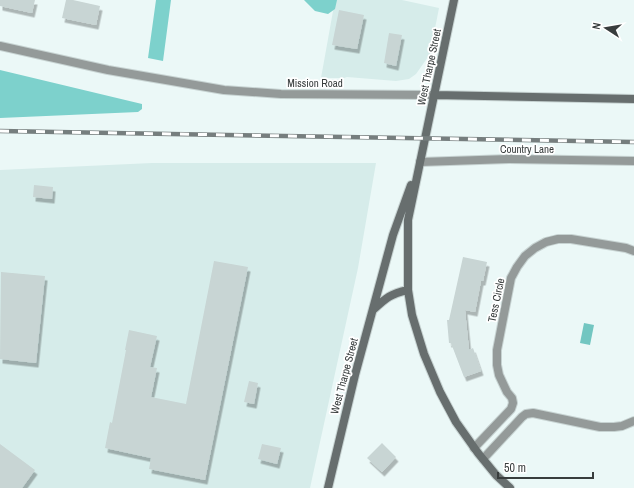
<svg xmlns="http://www.w3.org/2000/svg" width="634" height="488" font-family="'Archivo Narrow',sans-serif">
<defs>
<filter id="shadow"><feDropShadow dx="2.5" dy="4.5" stdDeviation="0" flood-color="#0004"/></filter>
</defs>
<rect width="100%" height="100%" fill="#ebf8f7"/>
<!-- built -->
<path fill="#d6ecea" d="M 335,0 L 402,0 L 439,8 L 430,54 L 416,74 L 409,79 L 396,81 L 347,77 L 344,78 L 321,78 Z
M 152,163 L 376,163 L 358,268 L 310,488 L 0,488 L 0,170 Z"/>
<!-- forest -->
<path fill="#7dd1cc" d="M 156,0 L 171,0 L 163,61 L 148,58 Z
M 304,0 L 337,0 L 335,9 L 328,14 L 315,11 Z
M 0,70 L 142,104 L 142,109 L 138,112 L 0,118 Z"/>
<!-- water -->
<path fill="#72c6c1" d="M 584,323 L 594,325 L 590,345 L 580,343 Z"/>
<!-- building -->
<path fill="#c8d5d4" filter="url(#shadow)" d="M 0,0 L 35,0 L 32,13 L 0,6 Z
M 66,0 L 73,0 L 100,6 L 96,25 L 62,18 Z
M 339,10 L 364,15 L 357,49 L 332,45 Z
M 389,33 L 402,35 L 396,66 L 384,63 Z
M 34,185 L 53,187 L 52,199 L 33,197 Z
M 463,257 L 487,262 L 483,281 L 481,281 L 475,312 L 465,310 L 469,350 L 473,348 L 481,371 L 464,377 L 451,343 L 449,343 L 447,320 L 449,320 Z
M 214,261 L 248,267 L 205,480 L 149,469 L 151,458 L 105,448 L 110,422 L 112,423 L 126,350 L 125,350 L 129,330 L 157,336 L 150,367 L 157,368 L 151,397 L 186,404 Z
M 1,272 L 45,276 L 36,363 L 0,359 Z
M 249,381 L 258,383 L 254,404 L 244,402 Z
M 382,443 L 396,457 L 382,472 L 367,458 Z
M 0,444 L 35,470 L 22,488 L 0,488 Z
M 262,444 L 281,448 L 277,464 L 258,459 Z"/>
<g fill="none" stroke-linecap="round" stroke-linejoin="round">
<defs>
<path id="minor" d="M 420,162 L 509,159 L 634,161
M 474,448 L 511,409 L 513,403 L 512,398 L 507,392 L 499,375 L 497,365 L 497,350 L 511,278 L 517,267 L 525,256 L 535,248 L 546,242 L 558,239 L 571,239 L 626,248 L 634,251
M 483,459 L 522,417 L 526,414 L 533,413 L 600,427 L 614,427 L 622,426 L 634,421"/>
<path id="tertiary" d="M 0,46 L 108,70 L 224,90 L 281,94 L 434,95"/>
<path id="secondary" d="M 454,0 L 408,220 L 408,290 L 412,315 L 424,354 L 440,392 L 456,422 L 478,453 L 496,475 L 510,488
M 434,95 L 634,99
M 373,310 C 386,298 390,294 408,290
M 328,488 L 355,375 L 393,235 L 411,185"/>
</defs>
<!-- minor casing -->
<use href="#minor" stroke="#c7d3d2" stroke-width="10"/>
<!-- tertiary casing -->
<use href="#tertiary" stroke="#c7d3d2" stroke-width="10"/>
<!-- secondary casing -->
<use href="#secondary" stroke="#c7d3d2" stroke-width="10"/>
<!-- minor -->
<use href="#minor" stroke="#949a99" stroke-width="8"/>
<!-- tertiary -->
<use href="#tertiary" stroke="#949a99" stroke-width="8"/>
<!-- secondary -->
<use href="#secondary" stroke="#676e6e" stroke-width="8"/>
<defs>
<path id="rail" d="M 0,131 L 634,142"/>
</defs>
<!-- rail casing -->
<use href="#rail" stroke="#767e7e" stroke-width="4.5"/>
<!-- rail -->
<use href="#rail" stroke="#fff" stroke-width="3" stroke-dasharray="9" stroke-linecap="butt"/>
</g>
<g text-anchor="middle" dominant-baseline="central" stroke-width="3.5" stroke-linejoin="round" paint-order="stroke">
<!-- street labels -->
<g font-size="11" fill="#383d3d" stroke="#fff">
<text transform="translate(429 67) rotate(-78)">West Tharpe Street</text>
<text x="315" y="83">Mission Road</text>
<text x="527" y="149">Country Lane</text>
<text transform="translate(496 300) rotate(-78)">Tess Circle</text>
<text transform="translate(344 376) rotate(-75)">West Tharpe Street</text>
</g>
</g>
<!-- north arrow -->
<g transform="translate(606 28) rotate(282)" stroke="#ffffff" stroke-width="3" paint-order="stroke">
<path d="M0-3L7 15L0 10L-7 15Z" fill="#383d3d"/>
<text y="-6" font-size="11" font-weight="bold" text-anchor="middle" fill="#383d3d">N</text>
</g>
<!-- scale -->
<path d="M498 472v6h95v-6" fill="none" stroke="#383d3d" stroke-width="2"/>
<text x="504" y="472" font-size="12" fill="#383d3d" stroke="#ffffff" stroke-width="3" paint-order="stroke">50 m</text>
</svg>
